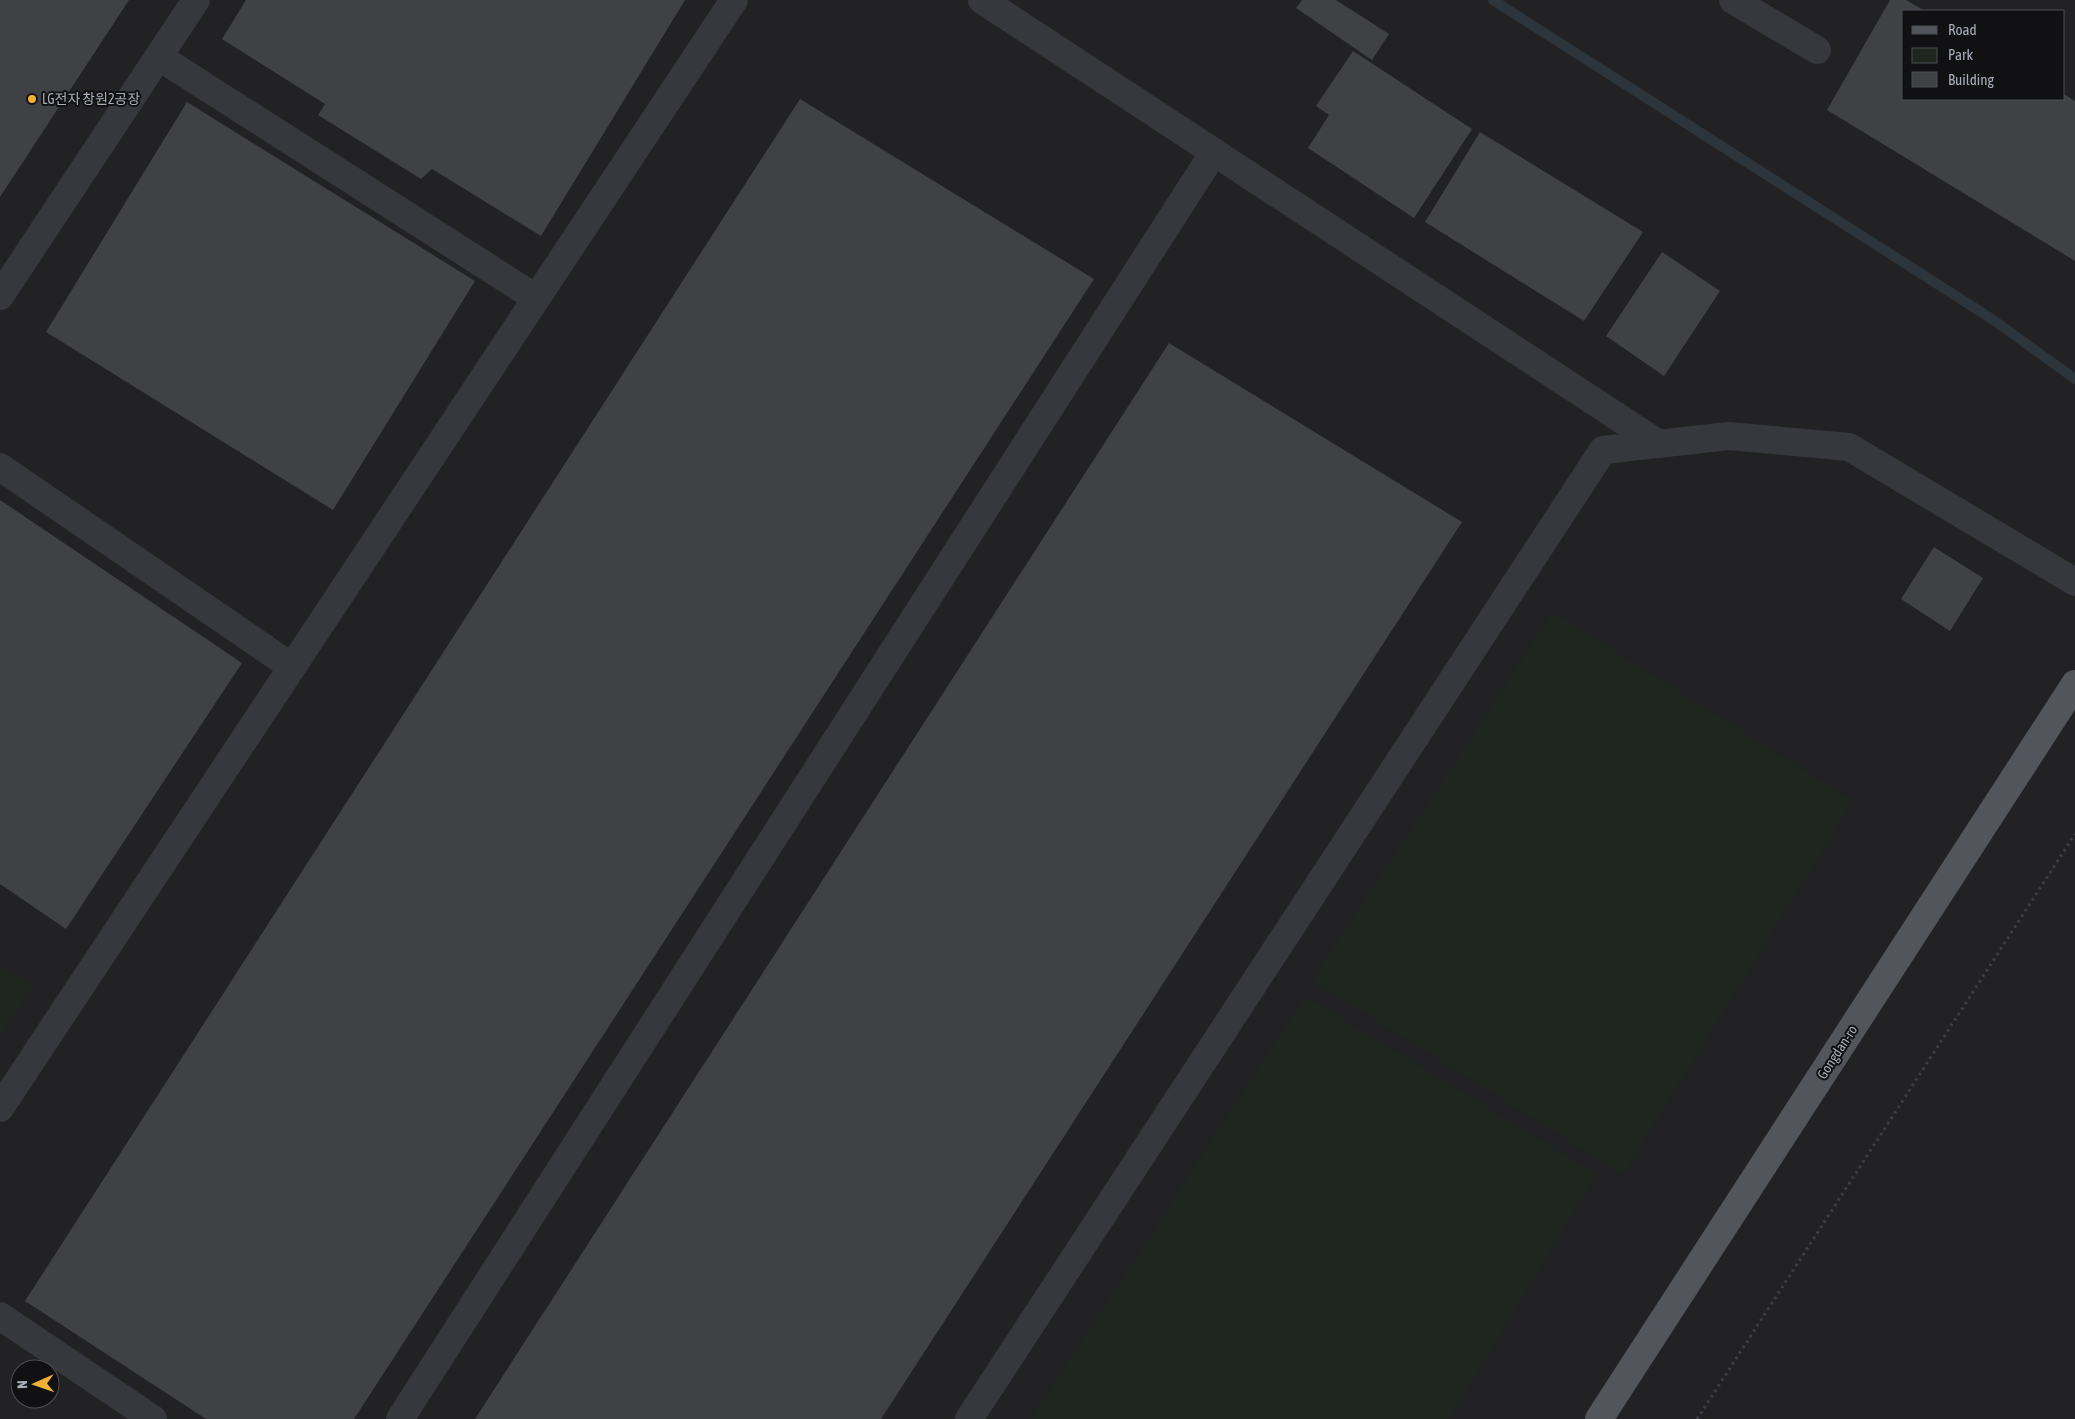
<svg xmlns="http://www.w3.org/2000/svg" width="2075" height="1419" font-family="'Asap Condensed','Noto Sans KR',sans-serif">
<rect width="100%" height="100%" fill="#161618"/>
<!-- built -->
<path fill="#222225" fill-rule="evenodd" d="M 0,0 L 2075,0 L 2075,1419 L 0,1419 ZM 1904,11 L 2064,11 L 2064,99 L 1904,99 ZM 20,1369 L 50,1369 L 50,1399 L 20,1399 Z"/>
<!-- green -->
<path fill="#1e261f" d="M 1553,612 L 1853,801 L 1623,1175 L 1312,980 Z
M 0,964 L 33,986 L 0,1037 Z
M 1305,996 L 1596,1174 L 1449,1419 L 1031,1419 Z"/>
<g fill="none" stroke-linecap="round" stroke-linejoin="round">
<!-- stream -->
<path stroke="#2c353c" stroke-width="10" d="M 1493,0 L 1992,319 L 2075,379"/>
</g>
<!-- building -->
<path fill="#404145" d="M 0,0 L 129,0 L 0,197 Z
M 246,0 L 685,0 L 541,236 L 432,169 L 421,179 L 318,115 L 325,104 L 222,39 Z
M 1302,0 L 1336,0 L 1389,34 L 1372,60 L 1296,8 Z
M 1890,0 L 1906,0 L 1925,11 L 1904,11 L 1904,99 L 2064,99 L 2064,94 L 2075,101 L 2075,261 L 1827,110 Z
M 1353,51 L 1472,129 L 1414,218 L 1308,148 L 1329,115 L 1316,106 Z
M 800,99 L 1094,279 L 354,1419 L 206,1419 L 25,1301 Z
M 187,102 L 475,281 L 333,510 L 46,332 Z
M 1480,132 L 1643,232 L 1584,321 L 1425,222 Z
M 1662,252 L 1720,291 L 1664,376 L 1606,336 Z
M 1169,343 L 1462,522 L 881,1419 L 475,1419 Z
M 0,500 L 242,663 L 66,929 L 0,884 Z
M 1934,547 L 1983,578 L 1950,631 L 1901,599 Z"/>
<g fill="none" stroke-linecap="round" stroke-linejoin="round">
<!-- path -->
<path stroke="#3d3f44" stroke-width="3" stroke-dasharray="2.5 4" stroke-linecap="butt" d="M 1697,1419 L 2075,834"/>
<!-- minor -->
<path stroke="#37383d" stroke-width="28" d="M 982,0 L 1659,444
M 1733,0 L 1817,50
M 159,57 L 536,298
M 0,296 L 196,0
M 0,467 L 292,667
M 0,1108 L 734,0
M 0,1316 L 153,1419
M 400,1419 L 1214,152
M 969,1419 L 1603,450 L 1729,436 L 1849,447 L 2075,582"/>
<!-- major -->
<path stroke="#53555c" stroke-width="28" d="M 1599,1419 L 2075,684"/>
</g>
<!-- markers -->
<circle fill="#f2b134" stroke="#111113" stroke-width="2" cx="32" cy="99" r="5"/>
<g text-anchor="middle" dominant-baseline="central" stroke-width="4" stroke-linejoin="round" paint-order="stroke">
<!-- poi labels -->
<g font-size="14" fill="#a8adb8" stroke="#111113" text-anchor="start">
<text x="42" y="99">LG전자 창원2공장</text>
</g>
<!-- street labels -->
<g font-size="14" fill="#a8adb8" stroke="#111113">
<text transform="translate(1837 1052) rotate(-57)">Gongdan-ro</text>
</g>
</g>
<!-- legend -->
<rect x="1902" y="10" width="162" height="90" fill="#111113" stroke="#4d4f55"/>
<rect x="1912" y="26" width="25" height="8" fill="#53555c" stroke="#4d4f55"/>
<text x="1948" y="35" font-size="15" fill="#a8adb8">Road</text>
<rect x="1912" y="48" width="25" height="15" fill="#1e261f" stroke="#4d4f55"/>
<text x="1948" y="60" font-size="15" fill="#a8adb8">Park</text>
<rect x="1912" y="72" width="25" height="15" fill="#404145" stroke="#4d4f55"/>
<text x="1948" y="85" font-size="15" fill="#a8adb8">Building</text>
<!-- north arrow -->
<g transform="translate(35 1384) rotate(268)"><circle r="24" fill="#111113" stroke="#4d4f55"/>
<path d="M0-4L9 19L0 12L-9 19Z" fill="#f2b134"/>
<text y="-8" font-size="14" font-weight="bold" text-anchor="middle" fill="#a8adb8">N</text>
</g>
</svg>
